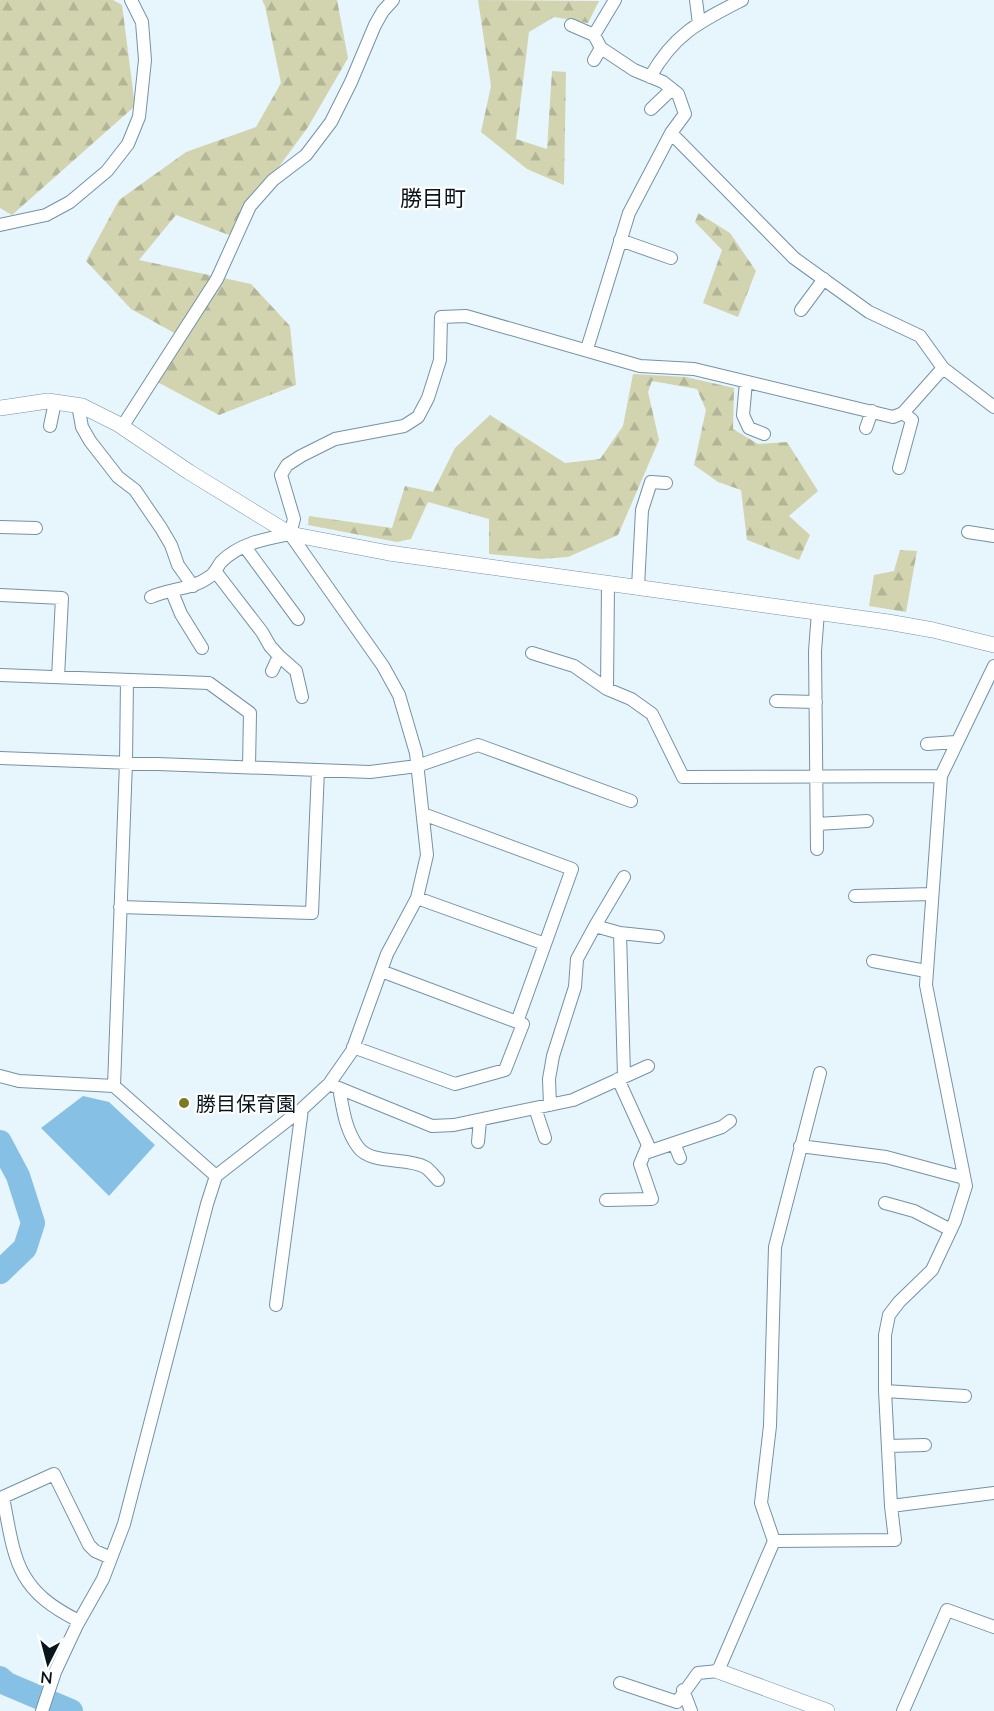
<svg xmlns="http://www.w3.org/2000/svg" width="994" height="1711" font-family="Lato,'Noto Sans JP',sans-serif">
<defs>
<pattern id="forest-firs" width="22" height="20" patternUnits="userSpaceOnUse" patternTransform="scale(1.5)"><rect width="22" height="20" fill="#d2d4b0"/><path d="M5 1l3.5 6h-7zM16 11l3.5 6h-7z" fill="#b3b597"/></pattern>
</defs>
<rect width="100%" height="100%" fill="#e7f5fd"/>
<!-- forest -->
<path fill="url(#forest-firs)" d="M 0,0 L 113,0 L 122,5 L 135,106 L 12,215 L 0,208 Z
M 262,0 L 337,0 L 348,58 L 308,127 L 229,235 L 176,215 L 139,260 L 251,284 L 290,326 L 296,385 L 219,415 L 150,378 L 178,335 L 131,309 L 86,261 L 119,200 L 186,152 L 256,127 L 281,83 L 265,6 Z
M 478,0 L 599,1 L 588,23 L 554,17 L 529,32 L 516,139 L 547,149 L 552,71 L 566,72 L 564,185 L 527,169 L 481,132 L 491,86 Z
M 698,213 L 730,233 L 756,271 L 738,317 L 703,303 L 722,250 L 695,222 Z
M 633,374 L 686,377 L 734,388 L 733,429 L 758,444 L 787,442 L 818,491 L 789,516 L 810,535 L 799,560 L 747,540 L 741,490 L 718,482 L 694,465 L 706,410 L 697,389 L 652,381 L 648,392 L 659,440 L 618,535 L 568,557 L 541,559 L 489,554 L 489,519 L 428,502 L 411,539 L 397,542 L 308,525 L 309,516 L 392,528 L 405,486 L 433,492 L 455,448 L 490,415 L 565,463 L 600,459 L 623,426 Z
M 900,550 L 917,551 L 906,612 L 869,606 L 874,575 L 894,571 Z"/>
<!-- water -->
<path fill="#86c0e5" d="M 83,1096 L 109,1102 L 155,1145 L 109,1196 L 41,1128 Z"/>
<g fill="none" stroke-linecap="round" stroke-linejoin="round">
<!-- river -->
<path stroke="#86c0e5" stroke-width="24" d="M 0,1142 L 18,1176 L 33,1223 L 25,1248 L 0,1272
M 0,1678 L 7,1684 L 71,1711"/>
<defs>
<path id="minor" d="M 615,0 L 594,35 L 601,48 L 634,70 L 663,82 L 678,94 L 685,114 L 671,133
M 696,0 L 699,24
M 571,25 L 594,35
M 594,60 L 601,48
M 650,77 C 674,34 699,22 742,0
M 651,109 L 672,89
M 0,225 L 46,215 L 70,202 L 107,171 L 128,144 L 139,117 L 145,60 L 142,22 L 131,0
M 620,240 L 671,258
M 801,310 L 824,279
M 587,349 L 629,213 L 671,133 L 794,258 L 869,312 L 920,336 L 943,368 L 994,407
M 746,382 L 743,415 L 749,428 L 764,434
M 78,405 L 82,427 L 90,441 L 118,477 L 135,490 L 161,528 L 171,545 L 178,565 L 193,586
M 50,426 L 55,402
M 122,427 L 217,279 L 250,206 L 273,180 L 306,155 L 331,122 L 351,82 L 375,25 L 383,11 L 393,0
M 866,428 L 872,411
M 899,468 L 912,420 L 903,413
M 0,527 L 36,528
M 968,532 L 994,536
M 245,547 L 298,619
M 215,571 L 262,632 L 270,646 L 279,656 L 272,671
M 638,587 L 642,510 L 651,482 L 666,483
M 172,592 L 181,614 L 202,648
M 0,595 L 62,598 L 58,677
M 151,597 C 170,588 192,590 209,577 C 215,574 217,567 221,562 C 240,543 265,539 290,534
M 532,653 L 574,666 L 607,689 L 608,583
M 279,656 L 296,671 L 302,697
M 0,675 L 209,683 L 250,713 L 249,767
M 607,689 L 631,699 L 652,714 L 683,777 L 941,776
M 776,701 L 816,702
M 927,744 L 956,742
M 0,758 L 370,772 L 417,766 L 478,745 L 631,801
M 817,824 L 867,821
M 817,849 L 815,651 L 818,612
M 855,896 L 932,894
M 417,898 L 545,944
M 120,907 L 312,913 L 318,770
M 620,933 L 595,926 L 624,877
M 873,961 L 926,971
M 381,971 L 517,1022
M 353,1047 L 455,1084 L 505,1070 L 523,1024 L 517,1022 L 572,869 L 423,814
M 0,1076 L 19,1081 L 114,1086 L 216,1176
M 624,1076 L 620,933 L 658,937
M 329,1084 L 432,1126 L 454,1125 L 573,1100 L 648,1066
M 114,1086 L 126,762 L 127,680
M 339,1088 C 343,1109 345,1129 358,1147 C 371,1165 407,1157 425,1167 C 430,1170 434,1176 438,1180
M 550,1105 L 549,1079 L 553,1056 L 575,987 L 577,959 L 595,926
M 535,1108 L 545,1138
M 478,1142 L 480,1120
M 674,1143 L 680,1158
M 800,1146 L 886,1157 L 964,1178
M 645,1153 L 722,1127 L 730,1121
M 606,1200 L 652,1199 L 640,1164 L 648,1145 L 618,1079
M 885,1203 L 914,1211 L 951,1230
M 276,1305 L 302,1109
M 885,1391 L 965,1396
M 888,1446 L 925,1445
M 891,1506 L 994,1493
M 774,1541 L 895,1540 L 891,1506 L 885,1391 L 885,1335 L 889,1315 L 899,1302 L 932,1270 L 955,1221 L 966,1186 L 926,985 L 941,776 L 994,666
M 79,1621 C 16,1590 15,1561 3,1497 L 54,1474 L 89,1545 L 95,1551 L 111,1558
M 620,1683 L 677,1702 L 698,1673 L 718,1671 L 774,1541 L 761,1503 L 770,1426 L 775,1247 L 820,1073
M 683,1690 L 691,1711
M 42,1711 L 55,1672 L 77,1625 L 103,1579 L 124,1524 L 207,1204 L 216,1176 L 302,1109 L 329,1084 L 352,1051 L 387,954 L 417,898 L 427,855 L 416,753 L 399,695 L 383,666 L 290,534 L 294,519 L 281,475 L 287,465 L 301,456 L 335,439 L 404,426 L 418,417 L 428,398 L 440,360 L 441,317 L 466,316 L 640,366 L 694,369 L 893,417 L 903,413 L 943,368
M 903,1711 L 947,1610 L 994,1627"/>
<path id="tertiary" d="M 0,408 L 48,401 L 82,406 L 118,424 L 189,472 L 290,534 L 389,553 L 888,622 L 933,630 L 994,645
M 718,1671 L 827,1711"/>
</defs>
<!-- minor casing -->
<use href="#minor" stroke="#7392a6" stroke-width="14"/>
<!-- tertiary casing -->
<use href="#tertiary" stroke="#7392a6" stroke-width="16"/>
<!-- minor -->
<use href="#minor" stroke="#fff" stroke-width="12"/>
<!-- tertiary -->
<use href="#tertiary" stroke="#fff" stroke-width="15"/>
</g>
<!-- markers -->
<circle fill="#7b7b23" stroke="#fff" stroke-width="2" cx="184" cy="1103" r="6"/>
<g text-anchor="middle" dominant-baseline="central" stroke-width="4.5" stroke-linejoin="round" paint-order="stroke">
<!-- poi labels -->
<g font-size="20" fill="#09151c" stroke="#fff" text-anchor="start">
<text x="196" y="1103">勝目保育園</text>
</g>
<!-- quarter labels -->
<g font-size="22" fill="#09151c" stroke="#fff">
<text x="433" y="197">勝目町</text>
</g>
</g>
<!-- north arrow -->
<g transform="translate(48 1663) rotate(186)" stroke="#ffffff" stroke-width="4.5" paint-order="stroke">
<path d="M0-4.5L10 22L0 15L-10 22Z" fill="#09151c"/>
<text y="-9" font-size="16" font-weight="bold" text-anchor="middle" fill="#09151c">N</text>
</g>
</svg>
